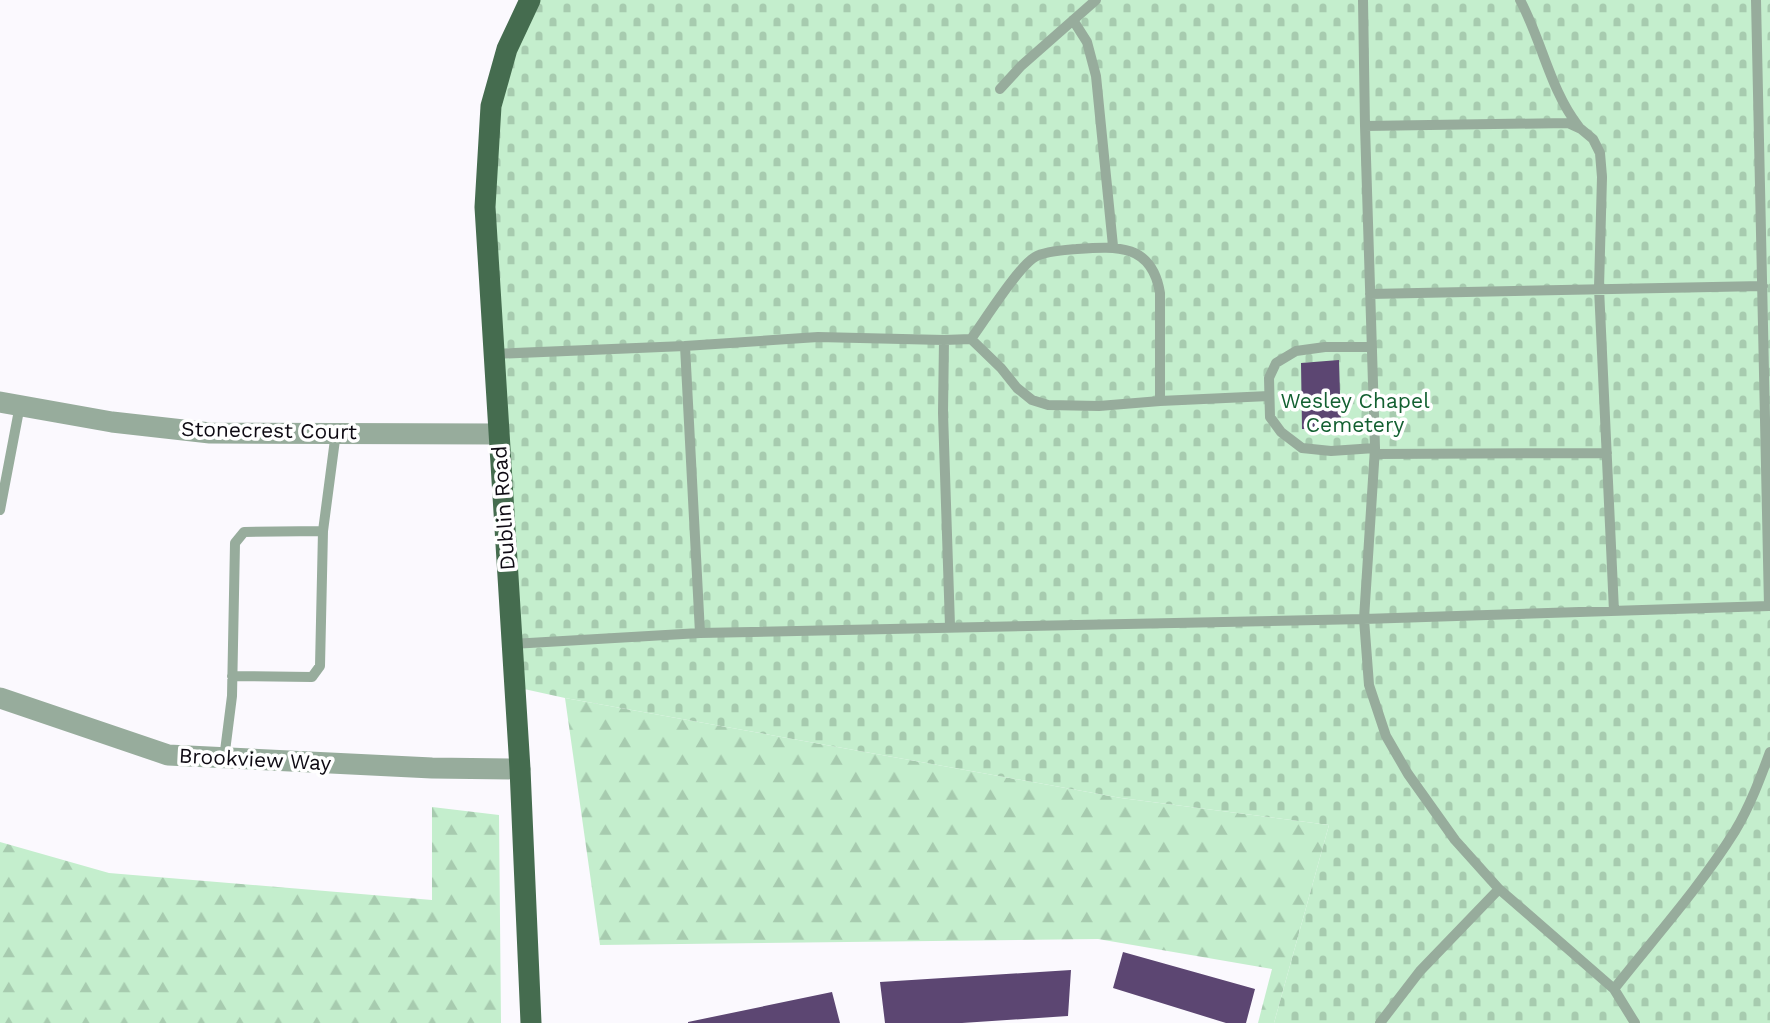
<svg xmlns="http://www.w3.org/2000/svg" width="1770" height="1023" font-family="'Work Sans',sans-serif">
<defs>
<pattern id="forest-firs" width="22" height="20" patternUnits="userSpaceOnUse" patternTransform="scale(1.75)"><rect width="22" height="20" fill="#c4eecd"/><path d="M5 1l3.5 6h-7zM16 11l3.5 6h-7z" fill="#a7cbaf"/></pattern>
<pattern id="cemetery-stones" width="16" height="16" patternUnits="userSpaceOnUse" patternTransform="scale(1.75)"><rect width="16" height="16" fill="#c4eecd"/><path d="M2 7V4a2 2 0 0 1 4 0v3zM10 15v-3a2 2 0 0 1 4 0v3z" fill="#a7cbaf"/></pattern>
</defs>
<rect width="100%" height="100%" fill="#fbf9fe"/>
<!-- forest -->
<path fill="url(#forest-firs)" d="M 565,698 L 1121,798 L 1329,825 L 1274,1023 L 1258,1023 L 1272,969 L 1098,939 L 600,945 Z
M 432,807 L 499,815 L 501,1023 L 0,1023 L 0,842 L 109,873 L 432,900 Z"/>
<!-- cemetery -->
<path fill="url(#cemetery-stones)" d="M 530,0 L 1770,0 L 1770,1023 L 1274,1023 L 1329,825 L 1121,798 L 565,698 L 515,687 L 491,106 Z"/>
<!-- building -->
<path fill="#5c4672" d="M 1339,360 L 1341,429 L 1302,429 L 1301,363 Z
M 1123,952 L 1255,989 L 1246,1023 L 1226,1023 L 1113,988 Z
M 1071,970 L 1068,1016 L 962,1023 L 885,1023 L 880,982 Z
M 832,992 L 840,1023 L 688,1023 L 688,1022 Z"/>
<g fill="none" stroke-linecap="round" stroke-linejoin="round">
<!-- service -->
<path stroke="#97ac9c" stroke-width="10" d="M 1363,0 L 1365,126 L 1375,448 L 1364,619 L 1369,685 L 1386,736 L 1408,774 L 1455,840 L 1499,889 L 1614,989 L 1635,1023
M 1520,0 C 1542,41 1550,90 1579,127
M 1073,20 L 1087,42 L 1096,76 L 1113,246
M 1000,89 L 1021,66 L 1096,0
M 1365,126 L 1568,123 L 1581,129 L 1593,139 L 1600,153 L 1602,177 L 1599,288 L 1614,611
M 1370,294 L 1763,286
M 1372,347 L 1325,347 L 1296,351 L 1276,363 L 1269,378 L 1270,417 L 1281,432 L 1302,448 L 1331,451 L 1375,448
M 493,354 L 685,346
M 1160,401 L 1160,293 C 1152,244 1118,246 1077,249 C 1065,250 1045,251 1035,257 C 1018,267 985,320 971,339 L 1001,368 L 1017,388 L 1032,400 L 1048,405 L 1099,406 L 1160,401 L 1269,396
M 1375,454 L 1607,453
M 0,510 L 20,405
M 950,626 L 943,413 L 944,340 L 971,339
M 700,633 L 685,346 L 818,337 L 944,340
M 512,644 L 700,633 L 1364,619 L 1769,606 L 1756,0
M 232,676 L 312,677 L 320,666 L 323,531
M 224,759 L 232,696 L 235,543 L 244,532 L 323,531 L 336,432
M 1614,989 C 1655,937 1700,887 1735,831 C 1750,806 1760,779 1770,752
M 1380,1023 L 1420,971 L 1499,889"/>
<!-- minor -->
<path stroke="#97ac9c" stroke-width="21" d="M 0,402 L 112,422 L 210,433 L 498,434
M 0,698 L 168,755 L 432,768 L 520,769"/>
<!-- primary -->
<path stroke="#456c4f" stroke-width="21" d="M 530,0 L 507,49 L 491,106 L 485,207 L 520,769 L 531,1023"/>
</g>
<g text-anchor="middle" dominant-baseline="central" stroke-width="7" stroke-linejoin="round" paint-order="stroke">
<!-- park labels -->
<g font-size="21" fill="#136031" stroke="#fff">
<text x="1355" y="400">Wesley Chapel<tspan x="1355" dy="24">Cemetery</tspan></text>
</g>
<!-- street labels -->
<g font-size="21" fill="#0e0a13" stroke="#fff">
<text transform="translate(269 430) rotate(1)">Stonecrest Court</text>
<text transform="translate(503 508) rotate(-94)">Dublin Road</text>
<text transform="translate(255 759) rotate(3)">Brookview Way</text>
</g>
</g>
</svg>
